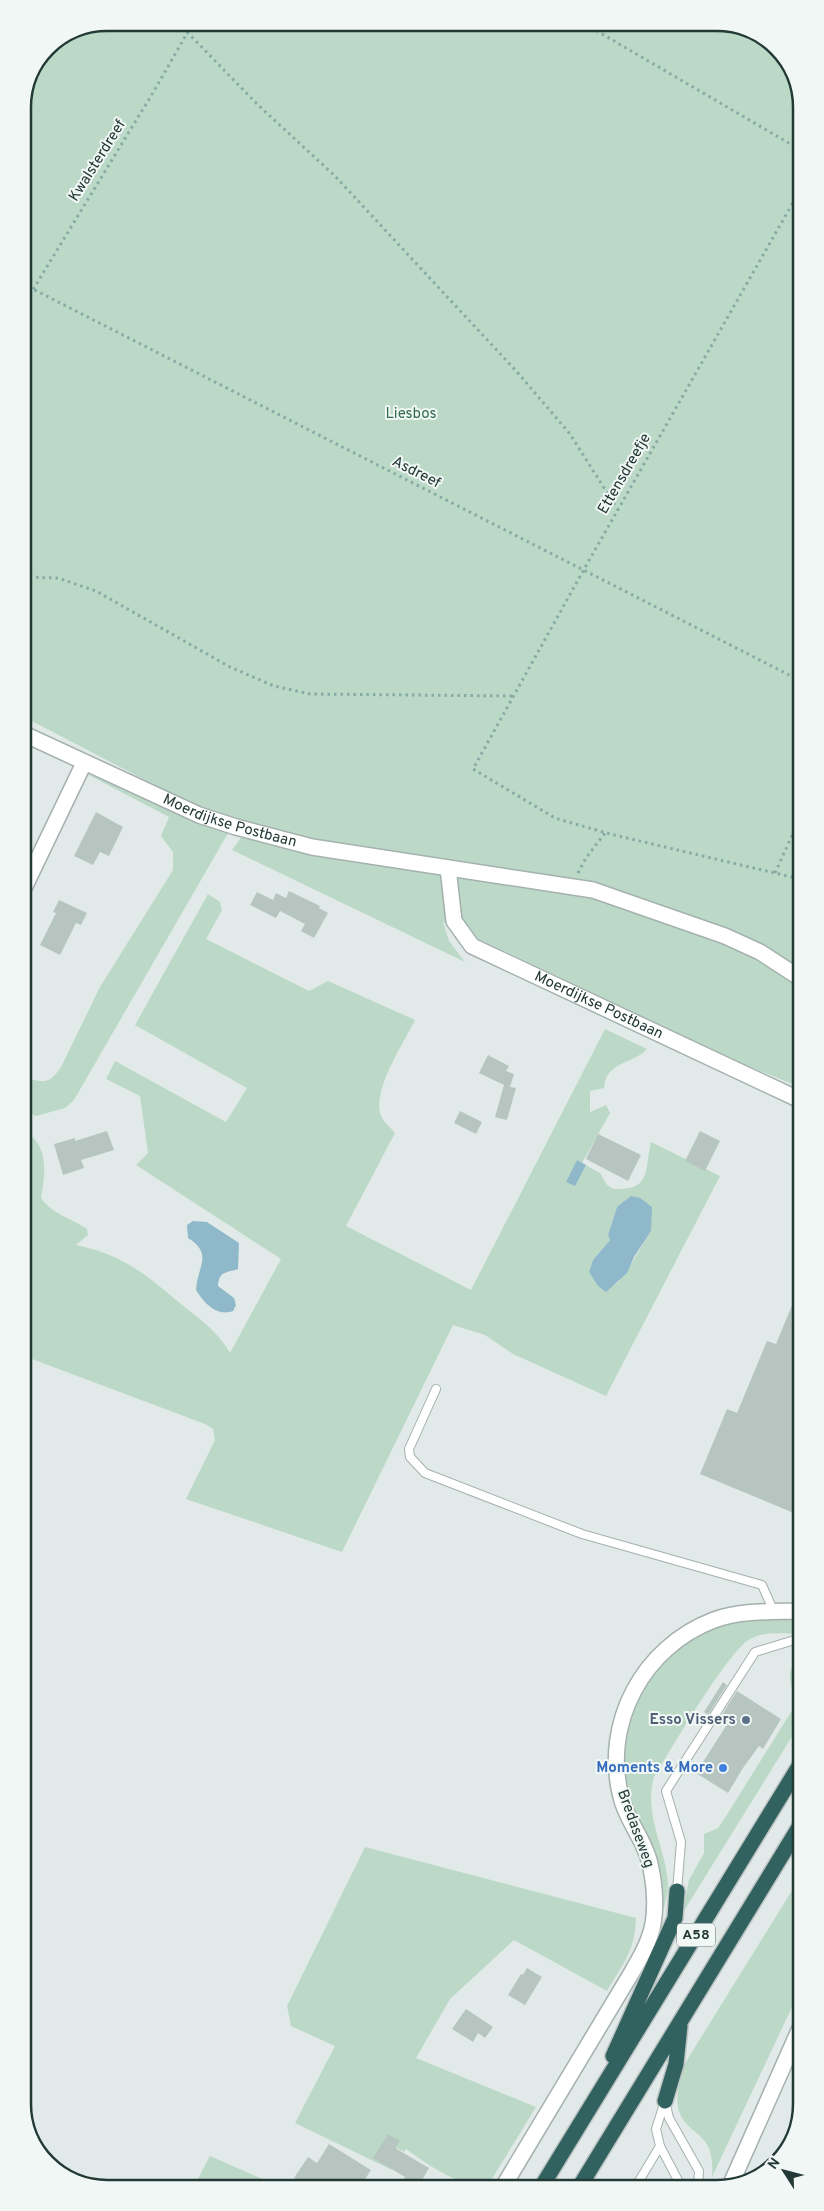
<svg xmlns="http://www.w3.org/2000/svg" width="824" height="2211" font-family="Overpass,sans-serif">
<rect width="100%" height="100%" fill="#e1eae8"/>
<!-- green -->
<path fill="#bcd9c8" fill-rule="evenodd" d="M 722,23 L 772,43 L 799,85 L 800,1087 L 743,1064 L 443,922 L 449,941 L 465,962 L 232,850 L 245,832 L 258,835 L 168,792 L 24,717 L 23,102 L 48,47 L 75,29 Z
M 83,772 L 176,809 L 231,828 L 74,1100 L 65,1108 L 36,1116 L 24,1110 L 24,1078 C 44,1082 49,1085 61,1067 L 100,987 L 173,870 L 173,852 L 161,836 L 169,817 Z
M 208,894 L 220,902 L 222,910 L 206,939 L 309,991 L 328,981 L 415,1020 C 404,1043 369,1094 382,1118 C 385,1123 391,1128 395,1133 L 346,1226 L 471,1290 L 605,1029 L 647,1049 C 632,1065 606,1061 604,1088 L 590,1091 L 590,1112 L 606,1105 L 610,1113 L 582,1163 L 600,1173 L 607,1185 L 614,1189 C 653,1191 644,1168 651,1142 L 720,1176 L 606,1396 L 513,1354 L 485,1335 L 453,1325 L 342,1552 L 186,1499 L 215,1440 L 213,1429 L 205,1424 L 24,1356 L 24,1131 C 50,1145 45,1175 41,1198 C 52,1214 71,1218 87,1229 L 88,1235 L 76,1245 C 120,1254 143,1272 176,1300 C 198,1318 215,1328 230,1353 L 281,1259 L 136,1165 L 148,1153 L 140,1096 L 106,1079 L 115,1061 L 226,1122 L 247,1088 L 135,1025 ZM 617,1207 L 651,1231 C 639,1249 631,1269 616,1284 L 589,1272 L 593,1260 L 610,1240 L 608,1235 Z
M 801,1615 L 801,1634 C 785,1634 766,1631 752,1638 C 729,1648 671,1750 654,1777 C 643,1814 666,1848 668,1884 C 668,1898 662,1913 658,1926 L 621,1768 L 628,1715 L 663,1654 L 725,1621 Z
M 801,1656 L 801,1722 L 682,1914 L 689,1880 L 704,1853 L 704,1834 L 718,1828 L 723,1821 L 796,1704 C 791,1684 783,1670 801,1656 Z
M 365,1847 L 636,1918 C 635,1951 623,1964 607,1991 L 514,1940 L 450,1999 L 416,2058 L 536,2107 L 487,2187 C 460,2187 428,2165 406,2149 L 404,2152 L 397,2148 L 388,2160 L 392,2170 L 295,2123 L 335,2046 L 291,2026 L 287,2006 Z
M 801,1876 L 801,1988 L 712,2177 C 713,2167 712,2151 706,2143 C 698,2131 687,2129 680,2114 C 674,2100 680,2082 682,2068 Z
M 210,2156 L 283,2188 L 193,2188 Z"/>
<!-- water -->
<path fill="#8fb8ca" d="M 577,1160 L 586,1165 L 575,1186 L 566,1182 Z
M 631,1196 L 640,1198 L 652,1207 L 651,1231 L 634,1257 L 627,1273 L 606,1292 L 598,1286 L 589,1272 L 593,1260 L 610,1240 L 608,1235 L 617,1207 Z
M 193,1221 L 207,1222 L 239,1243 L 238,1269 C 226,1273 219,1271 218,1286 L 234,1298 L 236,1305 L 233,1311 C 217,1317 204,1303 196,1290 C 197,1267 214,1254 188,1238 L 187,1225 Z"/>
<!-- building -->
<path fill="#b7c5c1" d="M 96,812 L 123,827 L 109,856 L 100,852 L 93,865 L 74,856 Z
M 289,891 L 320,906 L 319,908 L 328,913 L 314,938 L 301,931 L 305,924 L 280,911 L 276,918 L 250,905 L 257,892 L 273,900 L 276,893 L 286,898 Z
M 59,900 L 87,913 L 81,925 L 76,923 L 60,955 L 40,945 L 56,913 L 53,912 Z
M 488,1055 L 509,1066 L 506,1071 L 514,1074 L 510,1087 L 516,1088 L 507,1120 L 495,1117 L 504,1085 L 479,1073 Z
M 460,1111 L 482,1122 L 476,1134 L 454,1123 Z
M 107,1131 L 114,1150 L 81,1160 L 84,1168 L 63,1175 L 54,1144 L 75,1138 L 75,1141 Z
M 700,1131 L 720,1141 L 705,1171 L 685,1161 Z
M 598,1134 L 641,1155 L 628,1181 L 586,1159 Z
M 800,1286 L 801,1516 L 700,1474 L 727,1409 L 737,1413 L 767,1341 L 776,1344 Z
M 723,1682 L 727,1685 L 708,1715 L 704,1712 Z
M 737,1691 L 781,1719 L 763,1749 L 759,1746 L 743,1768 L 728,1793 L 696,1773 L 726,1726 L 718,1721 Z
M 527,1968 L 542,1977 L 525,2005 L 508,1995 L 521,1974 L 523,1975 Z
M 466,2009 L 493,2027 L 485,2038 L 478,2033 L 473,2042 L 452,2029 Z
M 388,2134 L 400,2141 L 395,2148 L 429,2168 L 418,2187 L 397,2187 L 405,2177 L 373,2158 Z
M 329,2144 L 371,2170 L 360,2187 L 309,2187 L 294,2178 L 308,2157 L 317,2163 Z"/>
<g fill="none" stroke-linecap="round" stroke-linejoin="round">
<defs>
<path id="lane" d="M 436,1389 L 409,1449 L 410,1457 L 425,1473 L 582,1534 L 762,1585 L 774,1612
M 677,1891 L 681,1842 L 666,1791 L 755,1652 L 801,1638
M 665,2101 L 669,2118 L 699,2171 L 698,2186
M 660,2146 L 681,2186
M 636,2186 L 660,2146 L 656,2129 L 665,2101"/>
<g id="street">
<path id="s1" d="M 24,734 L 199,815 L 236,827 L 312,847 L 593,890 L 725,936 L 760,952 L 800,978"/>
<path id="s2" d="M 448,868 L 454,921 L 472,946 L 800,1100"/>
<path d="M 24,888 L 84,763"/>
<path d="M 730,2186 L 801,2026"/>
<path d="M 503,2187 L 632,1972 C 638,1961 645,1950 649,1938 C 658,1916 655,1883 649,1860 C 643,1838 626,1819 621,1797 C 602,1723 643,1647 714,1620 C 741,1610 773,1612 801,1611"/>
</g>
<path id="highway" d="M 613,2056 L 675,1918 L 677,1891
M 665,2101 L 676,2064 L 680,2026
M 542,2186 L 801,1763
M 580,2186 L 801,1824"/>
</defs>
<!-- lane casing -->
<use href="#lane" stroke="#a4b1af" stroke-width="10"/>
<!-- street casing -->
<use href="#street" stroke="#a4b1af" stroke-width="18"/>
<!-- highway casing -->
<use href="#highway" stroke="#bdc4c3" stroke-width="18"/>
<!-- path -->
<path stroke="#85aba4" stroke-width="3" stroke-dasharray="2.5 4" stroke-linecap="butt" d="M 585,24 L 799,149
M 187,32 L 258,105 L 334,175 L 518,373 L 570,434 L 618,510
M 799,192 L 583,571 L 473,769 L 555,818 L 610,834 L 800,879
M 23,284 L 799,680
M 23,306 L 154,91 L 190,28
M 23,577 L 58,578 L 96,591 L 230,667 L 274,686 L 310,694 L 514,696
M 578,873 L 586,858 L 605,833
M 775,873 L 800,818"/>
<!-- lane -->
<use href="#lane" stroke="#fff" stroke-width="8"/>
<!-- street -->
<use href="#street" stroke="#fff" stroke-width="15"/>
<!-- highway -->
<use href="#highway" stroke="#32625f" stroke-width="15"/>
</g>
<!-- markers -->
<circle fill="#5c6f8a" stroke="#f1f7f5" stroke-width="2" cx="746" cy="1720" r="5"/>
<circle fill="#3f7fe0" stroke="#f1f7f5" stroke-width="2" cx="723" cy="1768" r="5"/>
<g text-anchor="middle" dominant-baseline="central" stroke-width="4" stroke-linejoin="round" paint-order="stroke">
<!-- shield labels -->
<rect fill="#f1f7f5" stroke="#61726f" stroke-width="1" x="677" y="1923.5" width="38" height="23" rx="4"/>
<g font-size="14" font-weight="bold" fill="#233936">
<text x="696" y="1935">A58</text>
</g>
<!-- street labels -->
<g font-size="15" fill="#233936" stroke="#f1f7f5">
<text transform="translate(98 161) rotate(-58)">Kwalsterdreef</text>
<text transform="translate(416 473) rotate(27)">Asdreef</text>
<text transform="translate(625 474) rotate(-60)">Ettensdreefje</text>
<text stroke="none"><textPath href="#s1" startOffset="224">Moerdijkse Postbaan</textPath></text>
<text stroke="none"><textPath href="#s2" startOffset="224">Moerdijkse Postbaan</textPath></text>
<text transform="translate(635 1829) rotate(70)">Bredaseweg</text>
</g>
<!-- park labels -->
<g font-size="15" fill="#326c50" stroke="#f1f7f5">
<text x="411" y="414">Liesbos</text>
</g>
<!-- service labels -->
<g font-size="15" font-weight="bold" fill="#4e5e75" stroke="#f1f7f5" text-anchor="end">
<text x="736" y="1720">Esso Vissers</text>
</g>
<!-- shop labels -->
<g font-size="15" font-weight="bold" fill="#366cbe" stroke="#f1f7f5" text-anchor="end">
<text x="713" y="1768">Moments &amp; More</text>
</g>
</g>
<!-- crop -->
<path d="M0 0H824V2211H0ZM107 31H717A76 76 0 0 1 793 107V2104A76 76 0 0 1 717 2180H107A76 76 0 0 1 31 2104V107A76 76 0 0 1 107 31Z" fill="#f1f7f5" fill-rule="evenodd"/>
<path fill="none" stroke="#233936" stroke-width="2.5" d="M107 31H717A76 76 0 0 1 793 107V2104A76 76 0 0 1 717 2180H107A76 76 0 0 1 31 2104V107A76 76 0 0 1 107 31Z"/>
<!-- north arrow -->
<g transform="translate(784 2171) rotate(306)" stroke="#f1f7f5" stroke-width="4" paint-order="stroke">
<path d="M0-4L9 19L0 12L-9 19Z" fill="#233936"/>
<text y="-8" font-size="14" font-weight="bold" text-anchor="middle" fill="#233936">N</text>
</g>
</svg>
